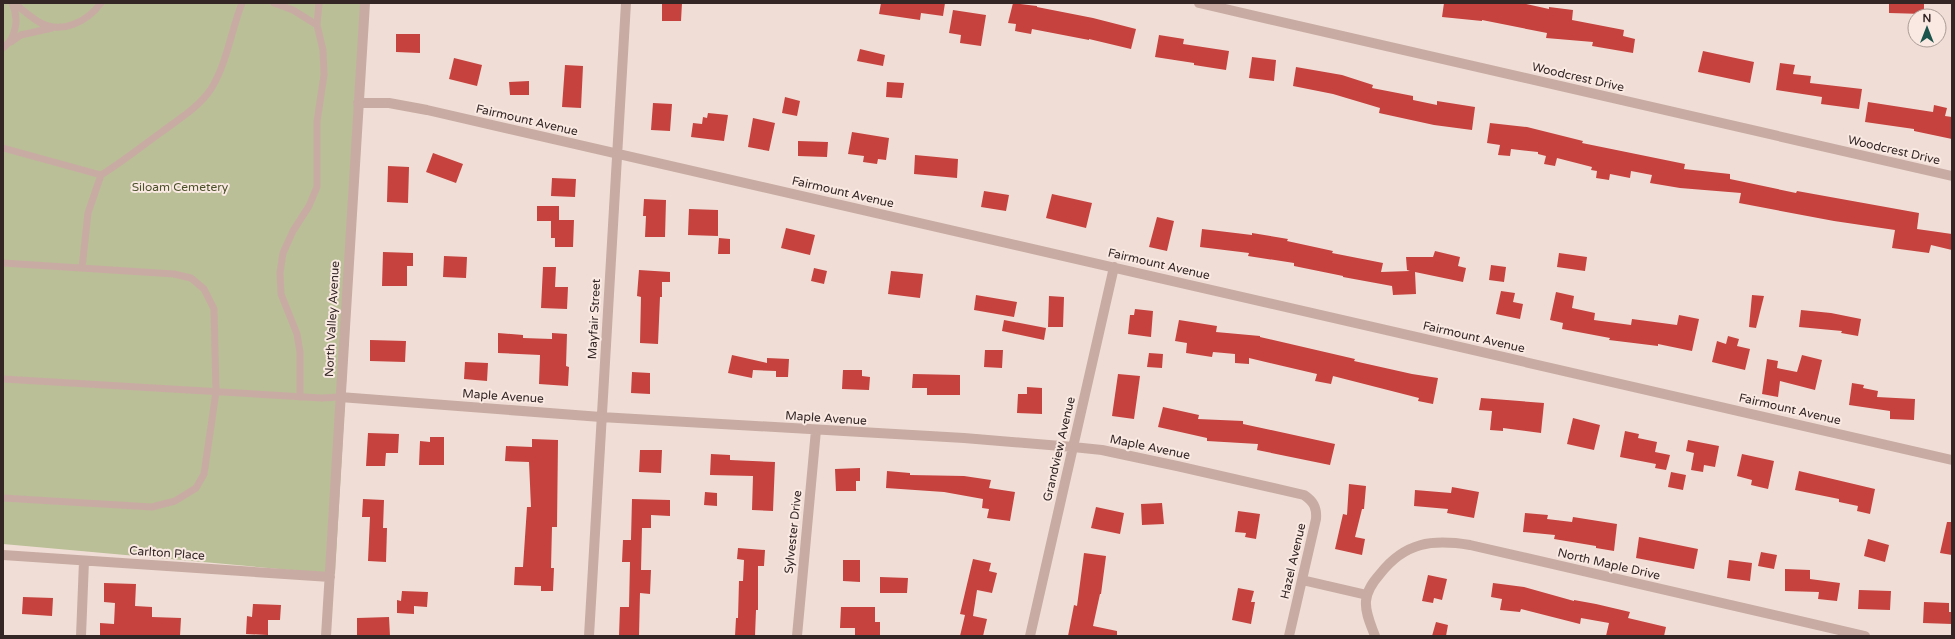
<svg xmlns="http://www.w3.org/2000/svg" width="1955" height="639" font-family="'Varela Round',sans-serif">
<rect width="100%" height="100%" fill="#f0ded6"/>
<!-- green -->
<path fill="#babf97" d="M 3,3 L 368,3 L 335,574 L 3,544 Z"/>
<!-- building -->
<path fill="#c6423e" d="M 662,3 L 682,3 L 681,21 L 662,21 Z
M 881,3 L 945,3 L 943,16 L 921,13 L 920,20 L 879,14 Z
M 1013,3 L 1037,6 L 1037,7 L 1093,18 L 1136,29 L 1131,49 L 1089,39 L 1089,40 L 1032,29 L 1031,34 L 1015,31 L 1016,24 L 1008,23 Z
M 1444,3 L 1522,3 L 1549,9 L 1549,7 L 1573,10 L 1572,20 L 1624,30 L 1623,36 L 1635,39 L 1633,53 L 1592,46 L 1593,42 L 1546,38 L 1547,33 L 1482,20 L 1482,21 L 1442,17 Z
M 1889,3 L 1924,3 L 1924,14 L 1889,13 Z
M 953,10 L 986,15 L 981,46 L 960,43 L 961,35 L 949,33 Z
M 396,34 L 420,34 L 420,53 L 396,52 Z
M 1159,35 L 1184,39 L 1183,44 L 1229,51 L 1226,70 L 1194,65 L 1194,63 L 1155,57 Z
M 860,49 L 885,55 L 883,66 L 857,61 Z
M 1703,51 L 1754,62 L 1750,83 L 1698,72 Z
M 1252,57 L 1276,60 L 1274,81 L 1249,78 Z
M 454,58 L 482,65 L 477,86 L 449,79 Z
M 1780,63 L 1795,65 L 1793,74 L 1811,76 L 1810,83 L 1862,89 L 1859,109 L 1821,104 L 1822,97 L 1776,90 Z
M 565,65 L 583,66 L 581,108 L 562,107 Z
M 1296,67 L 1342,75 L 1373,85 L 1372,88 L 1413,96 L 1413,100 L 1437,105 L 1437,101 L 1475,107 L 1472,130 L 1434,125 L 1379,113 L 1380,108 L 1333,94 L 1293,86 Z
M 529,81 L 529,95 L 510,95 L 509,82 Z
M 887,82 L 904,83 L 902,98 L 886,97 Z
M 785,97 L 800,101 L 797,116 L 782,113 Z
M 1868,102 L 1933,112 L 1934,105 L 1947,108 L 1945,116 L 1952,117 L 1952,139 L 1914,131 L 1914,129 L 1865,122 Z
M 653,103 L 672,104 L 670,131 L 651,130 Z
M 708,113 L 728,115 L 724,141 L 691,137 L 693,123 L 702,124 L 703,117 L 707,118 Z
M 753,118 L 775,123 L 769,151 L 748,147 Z
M 1490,123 L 1527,127 L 1583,141 L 1582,143 L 1685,164 L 1684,169 L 1730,174 L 1730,179 L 1796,193 L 1797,191 L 1919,213 L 1917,229 L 1952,234 L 1952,250 L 1931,245 L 1929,253 L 1892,248 L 1895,230 L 1834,221 L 1739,203 L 1741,193 L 1680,188 L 1650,183 L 1652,175 L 1631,171 L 1630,178 L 1610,174 L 1609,180 L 1596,178 L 1597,171 L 1591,170 L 1592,167 L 1557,158 L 1555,166 L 1544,164 L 1546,156 L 1538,154 L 1538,152 L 1511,149 L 1510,156 L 1498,155 L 1500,145 L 1487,143 Z
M 852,132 L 889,138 L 886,160 L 878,159 L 877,164 L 863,162 L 864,156 L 848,154 Z
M 798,141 L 828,142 L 827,157 L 798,156 Z
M 433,153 L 463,164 L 456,183 L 426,172 Z
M 915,155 L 958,159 L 957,178 L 914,174 Z
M 388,166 L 409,167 L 408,203 L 387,202 Z
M 552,178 L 576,179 L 575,197 L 551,196 Z
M 984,191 L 1009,195 L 1006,211 L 981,207 Z
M 1052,194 L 1092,203 L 1086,228 L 1046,218 Z
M 644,199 L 666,200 L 665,237 L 645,237 L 646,216 L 643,216 Z
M 537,206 L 559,206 L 559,220 L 574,220 L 573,247 L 555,247 L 555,238 L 551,238 L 551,221 L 537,221 Z
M 689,209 L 718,210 L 718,236 L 688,235 Z
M 1157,217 L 1174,221 L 1167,251 L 1149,247 Z
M 786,228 L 815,235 L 810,255 L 781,248 Z
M 1202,229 L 1252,235 L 1252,233 L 1288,239 L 1287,241 L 1333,251 L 1332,253 L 1383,263 L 1381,272 L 1410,271 L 1407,270 L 1406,257 L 1433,257 L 1435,251 L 1460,257 L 1458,266 L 1466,268 L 1463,282 L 1415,272 L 1416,294 L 1393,295 L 1392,286 L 1343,277 L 1343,276 L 1294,266 L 1294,263 L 1248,256 L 1249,253 L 1200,247 Z
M 719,238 L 730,239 L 730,254 L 718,254 Z
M 383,252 L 413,253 L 413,266 L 407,266 L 407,286 L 382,286 Z
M 1559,253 L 1587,257 L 1585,271 L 1557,267 Z
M 444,256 L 467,257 L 466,278 L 443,277 Z
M 1491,265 L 1506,267 L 1504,282 L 1489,280 Z
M 543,267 L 556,267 L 555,287 L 568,287 L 567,309 L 541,308 Z
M 814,268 L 827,271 L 824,284 L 811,281 Z
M 639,270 L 670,272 L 670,282 L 662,282 L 662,297 L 660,297 L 658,344 L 640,343 L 641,297 L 637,296 Z
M 891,271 L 923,274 L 920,298 L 888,294 Z
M 1501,291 L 1515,293 L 1513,302 L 1523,304 L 1520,319 L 1496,314 Z
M 1556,292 L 1574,296 L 1572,308 L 1595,313 L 1594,320 L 1631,325 L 1632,319 L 1677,325 L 1679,315 L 1699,319 L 1692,351 L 1658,344 L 1658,346 L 1609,340 L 1610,338 L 1562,329 L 1563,323 L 1550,320 Z
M 976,295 L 1017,302 L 1014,317 L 974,310 Z
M 1752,295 L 1764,296 L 1756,328 L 1749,327 Z
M 1049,296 L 1064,297 L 1063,327 L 1048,327 Z
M 1135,309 L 1153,311 L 1151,337 L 1128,334 L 1130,315 L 1134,315 Z
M 1801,310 L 1831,313 L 1861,319 L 1858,336 L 1841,333 L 1842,331 L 1799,327 Z
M 1004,320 L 1046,328 L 1044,340 L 1002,331 Z
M 1179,320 L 1217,326 L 1216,332 L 1260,336 L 1260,337 L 1355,359 L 1354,361 L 1412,374 L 1438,378 L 1433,404 L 1418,401 L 1419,398 L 1333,376 L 1331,384 L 1315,381 L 1317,374 L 1249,358 L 1249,364 L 1235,363 L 1235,354 L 1213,352 L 1212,357 L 1186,353 L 1187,343 L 1175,341 Z
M 498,333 L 523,335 L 523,338 L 552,339 L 552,333 L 567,334 L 566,366 L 569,367 L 568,386 L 539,384 L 540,355 L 498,353 Z
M 1728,336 L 1739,339 L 1737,346 L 1750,349 L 1745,370 L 1712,362 L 1717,341 L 1726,344 Z
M 370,340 L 406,341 L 405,362 L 370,361 Z
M 985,350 L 1003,350 L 1002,368 L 984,367 Z
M 1149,353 L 1163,354 L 1162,368 L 1147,367 Z
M 732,355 L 767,363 L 767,358 L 789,359 L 788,377 L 776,377 L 776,371 L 753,370 L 752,378 L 728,373 Z
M 1802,355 L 1822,360 L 1815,390 L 1780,381 L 1778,397 L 1762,394 L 1767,359 L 1778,361 L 1777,368 L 1797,372 Z
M 465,362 L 488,363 L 487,381 L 464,379 Z
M 843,370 L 862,370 L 862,376 L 870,377 L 869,390 L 842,389 Z
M 632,372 L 650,373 L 650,394 L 631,393 Z
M 913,374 L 960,375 L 960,395 L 927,395 L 927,388 L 912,388 Z
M 1118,374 L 1140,376 L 1134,419 L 1112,416 Z
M 1852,383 L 1864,385 L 1863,388 L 1878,391 L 1877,397 L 1915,399 L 1914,420 L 1890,419 L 1890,411 L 1849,405 Z
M 1027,387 L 1042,388 L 1042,414 L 1017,413 L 1018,394 L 1027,394 Z
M 1481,398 L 1544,403 L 1541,433 L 1503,428 L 1503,431 L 1490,430 L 1492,411 L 1479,410 Z
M 1163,407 L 1199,415 L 1198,419 L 1243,421 L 1243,424 L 1335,444 L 1330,465 L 1257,450 L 1258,444 L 1207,441 L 1207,438 L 1158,427 Z
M 1573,418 L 1600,425 L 1594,450 L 1567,444 Z
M 1625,431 L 1639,434 L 1638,438 L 1657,442 L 1655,452 L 1670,455 L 1666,470 L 1655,468 L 1656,464 L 1620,457 Z
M 368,433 L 399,434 L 398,453 L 386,453 L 385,466 L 366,466 Z
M 430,437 L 444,437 L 444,465 L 419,465 L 420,441 L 430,442 Z
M 532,439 L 558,440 L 557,527 L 552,527 L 551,568 L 554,568 L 553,591 L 541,591 L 541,586 L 514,585 L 515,567 L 523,567 L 527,507 L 531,507 L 529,462 L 505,461 L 506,446 L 532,447 Z
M 1688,440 L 1719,446 L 1715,467 L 1704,465 L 1703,472 L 1691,470 L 1694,453 L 1686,451 Z
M 640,450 L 662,450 L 661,473 L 639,472 Z
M 711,454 L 730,455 L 730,460 L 775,462 L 773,511 L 752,510 L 753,476 L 710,475 Z
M 1742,454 L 1774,461 L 1768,489 L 1751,485 L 1752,480 L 1737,476 Z
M 860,468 L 860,481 L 856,481 L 856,491 L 836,491 L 835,469 Z
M 887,471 L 910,473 L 910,475 L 964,476 L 991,480 L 989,488 L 1015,492 L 1010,521 L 987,518 L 989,509 L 982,508 L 983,499 L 944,492 L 886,488 Z
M 1799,471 L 1875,489 L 1870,514 L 1857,511 L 1858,506 L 1839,502 L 1839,499 L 1795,490 Z
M 1671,472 L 1686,475 L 1683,490 L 1668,487 Z
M 1349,484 L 1366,486 L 1364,509 L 1362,509 L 1355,537 L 1365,539 L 1362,555 L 1335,549 L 1343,514 L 1347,515 Z
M 1452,487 L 1479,492 L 1474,518 L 1447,513 L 1448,509 L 1414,506 L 1415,490 L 1451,493 Z
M 705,492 L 717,493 L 717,506 L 704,505 Z
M 363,499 L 384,500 L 383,528 L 387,528 L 386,562 L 368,561 L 370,517 L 362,517 Z
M 632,499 L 670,500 L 670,516 L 651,515 L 651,528 L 642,528 L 641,570 L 651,570 L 650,594 L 640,593 L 639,636 L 619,636 L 620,607 L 629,607 L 630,562 L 622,562 L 623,540 L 631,540 Z
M 1162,503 L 1164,524 L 1142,525 L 1141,504 Z
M 1096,507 L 1124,513 L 1120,534 L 1091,528 Z
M 1238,511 L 1260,514 L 1256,539 L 1245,537 L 1246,533 L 1235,532 Z
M 1525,513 L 1548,515 L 1547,519 L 1572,522 L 1573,517 L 1617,524 L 1614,551 L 1596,548 L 1596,546 L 1554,539 L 1555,535 L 1523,532 Z
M 1947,522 L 1952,522 L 1952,555 L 1940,553 Z
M 1639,537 L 1698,549 L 1694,569 L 1636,558 Z
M 1868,539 L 1889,545 L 1885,562 L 1864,556 Z
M 738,548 L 765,550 L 764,566 L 758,566 L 758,610 L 756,610 L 755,636 L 735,636 L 736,618 L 738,618 L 739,581 L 743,581 L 744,560 L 737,559 Z
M 1761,552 L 1777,555 L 1774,569 L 1758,566 Z
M 1084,553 L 1106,556 L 1101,594 L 1100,594 L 1093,626 L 1117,631 L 1117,636 L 1068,636 L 1074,605 L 1077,606 Z
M 973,559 L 991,563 L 989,571 L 997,573 L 992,593 L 977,590 L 973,616 L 987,619 L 983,636 L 960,636 L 965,615 L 960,614 Z
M 843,560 L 860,560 L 860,582 L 843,581 Z
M 1729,560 L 1752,563 L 1750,581 L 1727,578 Z
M 1785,569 L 1810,570 L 1810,579 L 1840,583 L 1837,601 L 1818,599 L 1819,592 L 1785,591 Z
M 1428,575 L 1447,579 L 1442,600 L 1434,598 L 1433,603 L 1422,601 Z
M 880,577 L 908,578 L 907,593 L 880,593 Z
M 104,583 L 136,584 L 135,606 L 152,607 L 152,617 L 181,618 L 180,636 L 100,636 L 100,623 L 114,624 L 115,603 L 104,602 Z
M 1493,583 L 1524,587 L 1574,601 L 1574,600 L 1596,604 L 1630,612 L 1628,618 L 1666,627 L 1664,636 L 1606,636 L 1609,623 L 1581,618 L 1580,624 L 1521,609 L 1520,612 L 1500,610 L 1502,599 L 1491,597 Z
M 1238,588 L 1254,591 L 1251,602 L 1255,602 L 1251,624 L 1232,620 Z
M 1859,590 L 1891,591 L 1890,610 L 1858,609 Z
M 402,591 L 428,592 L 427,607 L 414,606 L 414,614 L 397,613 L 397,600 L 401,601 Z
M 23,597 L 53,598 L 52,616 L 22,614 Z
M 1924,602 L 1949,603 L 1949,612 L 1952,612 L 1952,624 L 1923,623 Z
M 253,604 L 281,605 L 280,620 L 268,620 L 268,635 L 246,634 L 247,616 L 252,617 Z
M 841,607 L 875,607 L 875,622 L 880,622 L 880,636 L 855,636 L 855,628 L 840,628 Z
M 389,617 L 390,636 L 357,636 L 357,618 Z
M 1436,622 L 1448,625 L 1446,636 L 1432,636 Z"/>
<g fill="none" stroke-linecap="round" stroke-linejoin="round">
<!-- lane -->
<path stroke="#c8aca3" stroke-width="7" d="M 14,3 C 22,9 30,17 39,22 C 61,35 87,22 101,3
M 274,3 L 293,10 L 317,25
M 11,42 L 21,35 L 52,28
M 3,48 C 17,37 19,18 12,3
M 3,148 L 101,175 L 88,213 L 82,268
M 101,175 C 122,162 142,146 163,131 C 179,119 199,107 211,89 C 227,63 231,31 242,3
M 3,263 L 174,274 L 191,278 L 204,289 L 214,309 L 216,392 L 204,474 L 196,488 L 175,501 L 152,507 L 3,498
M 3,379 L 322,398 L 340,397
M 300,397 L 300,352 L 297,334 L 281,294 L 280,273 L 283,253 L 293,231 L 309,206 L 317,187 L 317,122 L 324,75 L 323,50 L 317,25 L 319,3"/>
<!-- street -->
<path stroke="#c8aca3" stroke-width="10" d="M 1199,3 L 1952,176
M 358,103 L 389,103 L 427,110 L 1952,460
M 340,397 L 601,417 L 964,438 L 1073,447 L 1102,450 L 1177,466 L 1304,495 C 1313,501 1317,507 1316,519 L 1289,636
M 3,555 L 330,577
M 1302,580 L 1367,595
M 81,636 L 84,561
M 326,636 L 365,3
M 589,636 L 626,3
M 797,636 L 816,430
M 1030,636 L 1114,267
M 1375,636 C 1371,625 1365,613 1366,601 C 1367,590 1373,582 1380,574 C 1405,542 1432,539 1470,545 L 1865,636"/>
</g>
<g text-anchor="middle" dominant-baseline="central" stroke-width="4" stroke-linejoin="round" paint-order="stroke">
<!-- street labels -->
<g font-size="12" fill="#332625" stroke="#f9e9e2">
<text transform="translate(1578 77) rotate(13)">Woodcrest Drive</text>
<text transform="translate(527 120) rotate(13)">Fairmount Avenue</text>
<text transform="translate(1894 150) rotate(13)">Woodcrest Drive</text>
<text transform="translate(843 192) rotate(13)">Fairmount Avenue</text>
<text transform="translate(1159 264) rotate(13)">Fairmount Avenue</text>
<text transform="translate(332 319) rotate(-87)">North Valley Avenue</text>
<text transform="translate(594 319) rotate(-87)">Mayfair Street</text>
<text transform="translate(1474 337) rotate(13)">Fairmount Avenue</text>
<text transform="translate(503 396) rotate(4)">Maple Avenue</text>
<text transform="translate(1790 409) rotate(13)">Fairmount Avenue</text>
<text transform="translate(826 418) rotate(4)">Maple Avenue</text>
<text transform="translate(1150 447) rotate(12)">Maple Avenue</text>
<text transform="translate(1059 449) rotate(-77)">Grandview Avenue</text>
<text transform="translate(793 532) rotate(-84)">Sylvester Drive</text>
<text transform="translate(167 553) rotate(4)">Carlton Place</text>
<text transform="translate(1293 561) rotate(-77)">Hazel Avenue</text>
<text transform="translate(1609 564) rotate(13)">North Maple Drive</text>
</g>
<!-- park labels -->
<g font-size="12" fill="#4b5129" stroke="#f9e9e2">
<text x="180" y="187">Siloam Cemetery</text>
</g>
</g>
<!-- border -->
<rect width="1955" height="639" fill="none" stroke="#332625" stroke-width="8"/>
<!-- north arrow -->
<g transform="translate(1927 28)"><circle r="19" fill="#f9e9e2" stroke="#aa9b96"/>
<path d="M0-3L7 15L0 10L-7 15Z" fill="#1b544c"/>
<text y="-6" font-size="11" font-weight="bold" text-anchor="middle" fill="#332625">N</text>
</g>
</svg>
